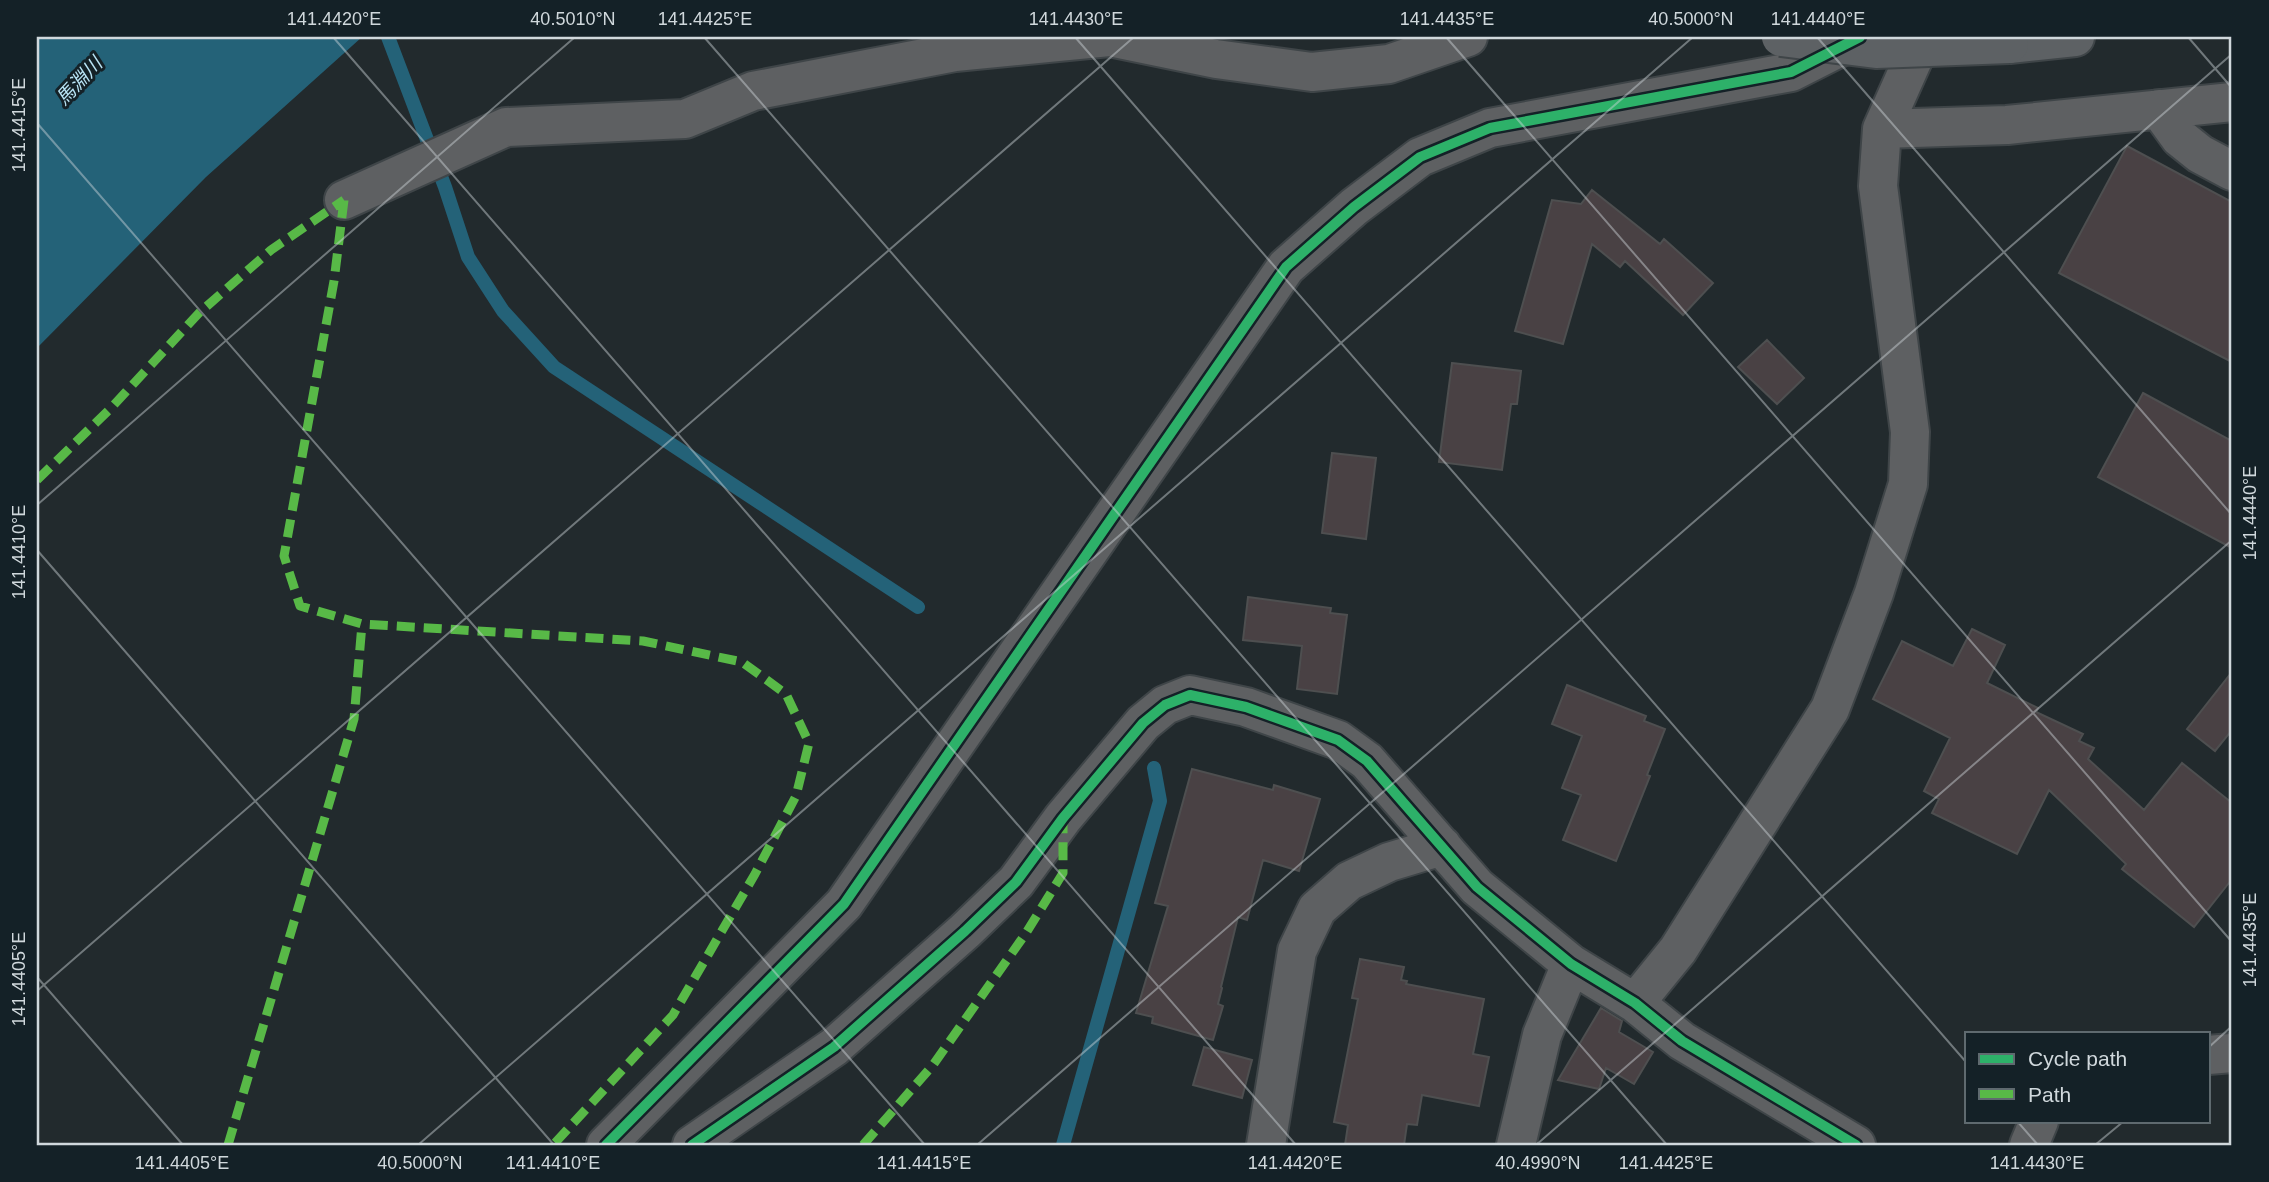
<svg xmlns="http://www.w3.org/2000/svg" width="2269" height="1182" font-family="Arial,'Noto Sans JP',sans-serif">
<rect width="100%" height="100%" fill="#222a2d"/>
<!-- water -->
<path fill="#246278" d="M 37,37 L 362,37 L 206,177 L 37,348 Z"/>
<g fill="none" stroke-linecap="round" stroke-linejoin="round">
<!-- stream -->
<path stroke="#246278" stroke-width="14" d="M 388,37 L 445,187 L 468,257 L 503,311 L 554,367 L 918,607
M 1063,1145 L 1160,801 L 1154,768"/>
</g>
<!-- building -->
<path fill="#494144" stroke="#4e4f50" stroke-width="2" d="M 2127,146 L 2232,202 L 2232,362 L 2059,273 Z
M 1592,190 L 1660,244 L 1664,239 L 1713,283 L 1683,315 L 1625,261 L 1620,267 L 1592,244 L 1563,344 L 1515,331 L 1552,200 L 1581,204 Z
M 1767,340 L 1804,378 L 1777,404 L 1738,367 Z
M 1452,363 L 1521,371 L 1517,404 L 1511,404 L 1502,470 L 1439,462 Z
M 2143,393 L 2232,441 L 2232,548 L 2098,477 Z
M 1332,453 L 1376,458 L 1366,539 L 1322,533 Z
M 1248,597 L 1331,608 L 1330,613 L 1347,615 L 1337,694 L 1297,689 L 1302,646 L 1243,640 Z
M 1972,629 L 2005,645 L 1987,683 L 2038,708 L 2036,712 L 2083,734 L 2079,741 L 2094,748 L 2088,759 L 2144,810 L 2182,763 L 2232,803 L 2232,879 L 2194,927 L 2122,869 L 2126,864 L 2049,790 L 2017,854 L 1932,813 L 1939,799 L 1924,791 L 1950,738 L 1873,699 L 1902,641 L 1953,666 Z
M 2232,672 L 2232,730 L 2215,751 L 2187,729 Z
M 1567,685 L 1646,716 L 1644,721 L 1665,729 L 1647,775 L 1650,776 L 1616,861 L 1563,840 L 1581,795 L 1562,788 L 1582,736 L 1552,724 Z
M 1192,769 L 1273,790 L 1274,785 L 1320,799 L 1299,871 L 1263,860 L 1247,920 L 1238,917 L 1221,987 L 1222,988 L 1218,1004 L 1223,1006 L 1213,1040 L 1152,1023 L 1153,1017 L 1136,1013 L 1168,906 L 1155,903 Z
M 1360,959 L 1404,967 L 1401,980 L 1407,981 L 1406,984 L 1484,999 L 1473,1054 L 1489,1057 L 1479,1106 L 1422,1095 L 1417,1125 L 1407,1124 L 1404,1145 L 1345,1145 L 1348,1125 L 1334,1122 L 1358,999 L 1352,998 Z
M 1601,1008 L 1622,1021 L 1619,1032 L 1653,1052 L 1634,1084 L 1606,1068 L 1599,1089 L 1558,1080 Z
M 1204,1047 L 1252,1060 L 1242,1098 L 1193,1085 Z"/>
<g fill="none" stroke-linecap="round" stroke-linejoin="round">
<defs>
<path id="street" d="M 2159,109 L 2180,138 L 2200,154 L 2232,171
M 1882,129 L 2007,125 L 2232,102
M 344,200 L 506,127 L 685,119 L 753,91 L 955,52 L 1109,37 L 1216,59 L 1312,72 L 1389,64 L 1468,37
M 1635,1003 L 1678,950 L 1830,709 L 1874,593 L 1908,484 L 1910,432 L 1878,186 L 1882,129 L 1923,37
M 2208,1055 L 2232,1053
M 606,1145 L 844,904 L 1286,267 L 1354,207 L 1420,157 L 1490,128 L 1791,72 L 1860,37
M 692,1145 L 834,1047 L 965,931 L 1016,882 L 1063,818 L 1143,723 L 1165,705 L 1190,695 L 1246,707 L 1338,740 L 1367,761 L 1477,887 L 1571,964 L 1635,1003 L 1682,1041 L 1856,1145
M 1266,1145 L 1297,951 L 1317,909 L 1349,881 L 1389,862 L 1442,846
M 1516,1145 L 1542,1035 L 1571,964
M 2029,1145 L 2039,1121"/>
<path id="primary" d="M 2009,44 L 2075,37"/>
</defs>
<!-- street casing -->
<use href="#street" stroke="#3f4548" stroke-width="42"/>
<!-- primary casing -->
<use href="#primary" stroke="#3f4548" stroke-width="42"/>
<!-- street -->
<use href="#street" stroke="#5e6062" stroke-width="38"/>
<!-- primary -->
<use href="#primary" stroke="#5d6164" stroke-width="38"/>
<defs>
<path id="primary-bridge" d="M 1781,37 L 1876,49 L 2009,44"/>
</defs>
<!-- primary-bridge casing -->
<use href="#primary-bridge" stroke="#3f4548" stroke-width="42" stroke-linecap="butt"/>
<!-- primary-bridge -->
<use href="#primary-bridge" stroke="#5d6164" stroke-width="38"/>
<!-- quiet -->
<path stroke="#58b947" stroke-width="9" stroke-dasharray="18 9" stroke-linecap="butt" d="M 344,200 L 334,281 L 284,556 L 300,606 L 362,624 L 643,641 L 742,662 L 786,694 L 809,743 L 796,796 L 755,874 L 673,1015 L 553,1145
M 37,480 L 111,408 L 199,313 L 271,250 L 344,200
M 228,1145 L 354,719 L 362,624
M 863,1145 L 933,1065 L 1026,933 L 1063,873 L 1063,819"/>
<defs>
<path id="cycleway" d="M 606,1145 L 844,904 L 1286,267 L 1354,207 L 1420,157 L 1490,128 L 1791,72 L 1860,37
M 692,1145 L 834,1047 L 965,931 L 1016,882 L 1063,818 L 1143,723 L 1165,705 L 1190,695 L 1246,707 L 1338,740 L 1367,761 L 1477,887 L 1571,964 L 1635,1003 L 1682,1041 L 1856,1145"/>
</defs>
<!-- cycleway casing -->
<use href="#cycleway" stroke="#142127" stroke-width="15"/>
<!-- cycleway -->
<use href="#cycleway" stroke="#2db169" stroke-width="10"/>
</g>
<!-- ticks -->
<path fill="none" stroke="#d0d8dc" stroke-width="2" stroke-opacity="0.45" d="M 333,37 L 1296,1145M 704,37 L 1667,1145M 1075,37 L 1966,1062M 1446,37 L 2232,942M 1817,37 L 2232,515M 2188,37 L 2232,88M 37,123 L 925,1145M 37,505 L 575,37M 37,550 L 554,1145M 37,977 L 183,1145M 37,991 L 1134,37M 2208,1048 L 2232,1026M 2017,1121 L 2038,1145M 418,1145 L 1693,37M 977,1145 L 2232,54M 1536,1145 L 2232,540M 2095,1145 L 2124,1121"/>
<g text-anchor="middle" dominant-baseline="central" stroke-width="6" stroke-linejoin="round" paint-order="stroke">
<!-- water labels -->
<g font-size="19" font-style="italic" fill="#bae5f6" stroke="#142127">
<text transform="translate(79 81) rotate(-47)">馬淵川</text>
</g>
</g>
<!-- border -->
<rect width="2269" height="1182" fill="none" stroke="#142127" stroke-width="77"/>
<!-- legend -->
<rect x="1965" y="1032" width="245" height="91" fill="#142127" stroke="#5f6a6f" stroke-width="2"/>
<rect x="1979" y="1054" width="35" height="10" fill="#2db169" stroke="#5f6a6f" stroke-width="2"/>
<text x="2028" y="1066" font-size="21" fill="#d0d8dc">Cycle path</text>
<rect x="1979" y="1089" width="35" height="10" fill="#58b947" stroke="#5f6a6f" stroke-width="2"/>
<text x="2028" y="1102" font-size="21" fill="#d0d8dc">Path</text>
<rect x="38" y="38" width="2192" height="1106" fill="none" stroke="#d0d8dc" stroke-width="2.5"/>
<g font-size="18" text-anchor="middle" fill="#d0d8dc">
<text x="334" y="25">141.4420°E</text>
<text x="573" y="25">40.5010°N</text>
<text x="705" y="25">141.4425°E</text>
<text x="1076" y="25">141.4430°E</text>
<text x="1447" y="25">141.4435°E</text>
<text x="1691" y="25">40.5000°N</text>
<text x="1818" y="25">141.4440°E</text>
<text transform="translate(19 125) rotate(-90)" y="6">141.4415°E</text>
<text transform="translate(2250 513) rotate(-90)" y="6">141.4440°E</text>
<text transform="translate(19 552) rotate(-90)" y="6">141.4410°E</text>
<text transform="translate(2250 940) rotate(-90)" y="6">141.4435°E</text>
<text transform="translate(19 979) rotate(-90)" y="6">141.4405°E</text>
<text x="182" y="1169">141.4405°E</text>
<text x="420" y="1169">40.5000°N</text>
<text x="553" y="1169">141.4410°E</text>
<text x="924" y="1169">141.4415°E</text>
<text x="1295" y="1169">141.4420°E</text>
<text x="1538" y="1169">40.4990°N</text>
<text x="1666" y="1169">141.4425°E</text>
<text x="2037" y="1169">141.4430°E</text>
</g>
</svg>
